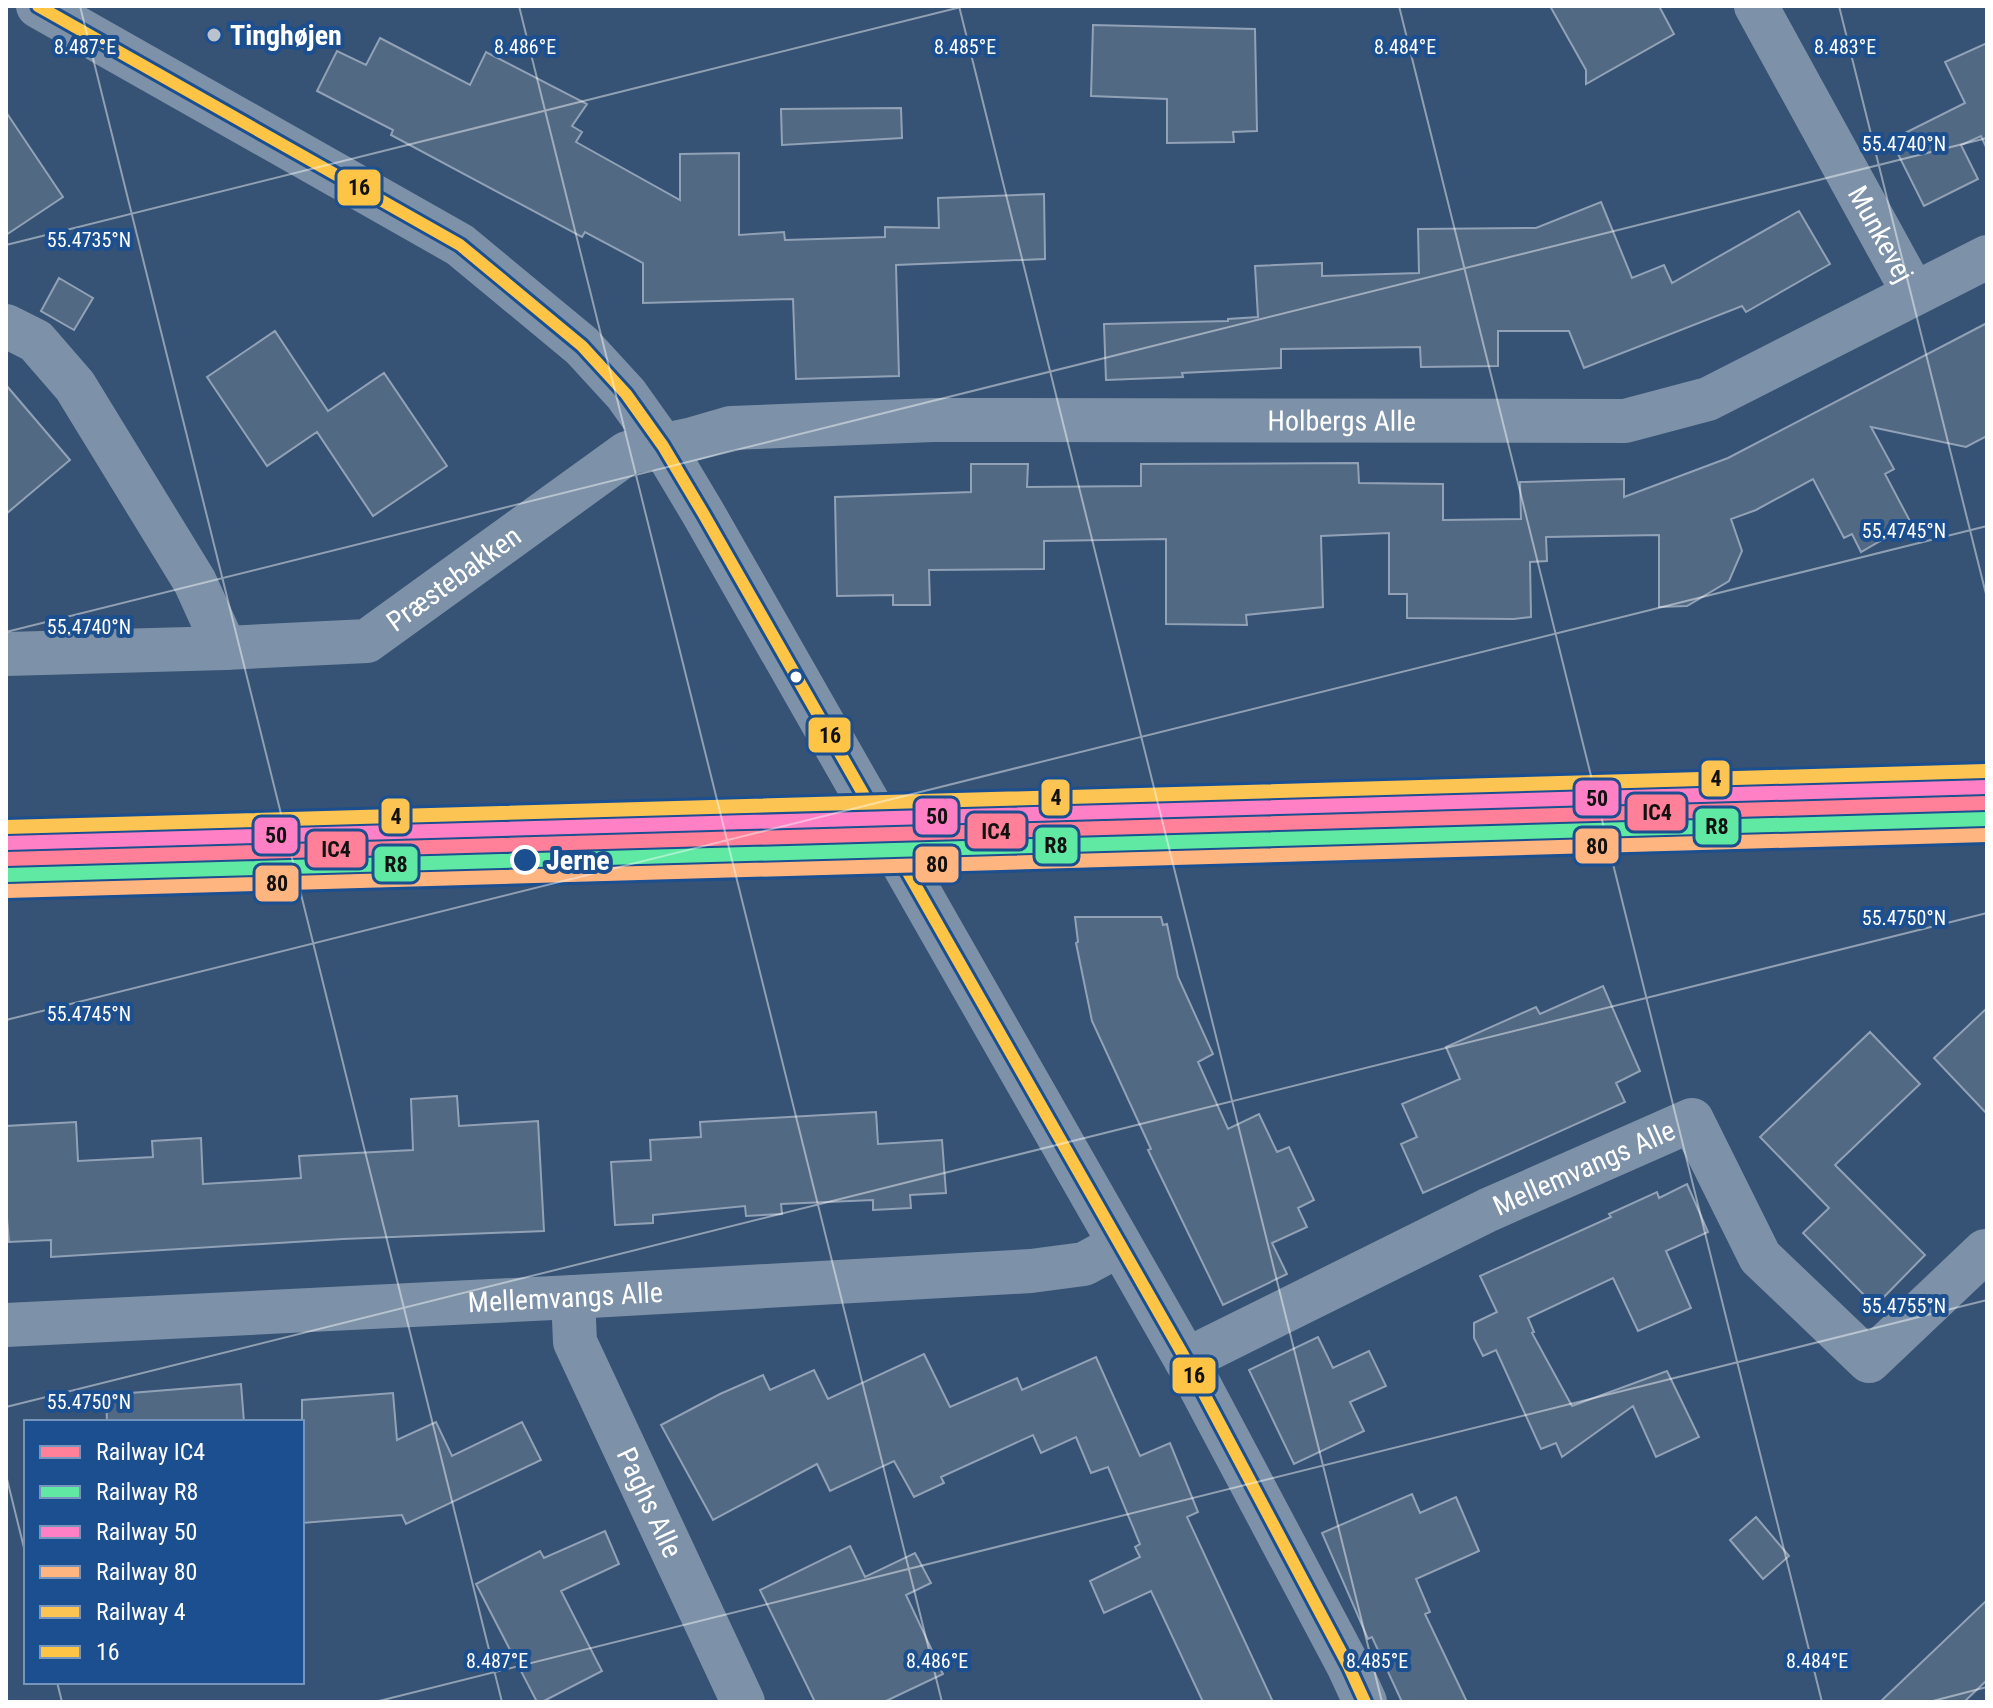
<svg xmlns="http://www.w3.org/2000/svg" width="1993" height="1708" font-family="'Roboto Condensed',sans-serif">
<rect width="100%" height="100%" fill="#365274"/>
<!-- building -->
<path fill="#526984" stroke="#92a2b6" stroke-width="2" d="M 1550,6 L 1659,6 L 1674,34 L 1586,84 L 1586,70 Z
M 1093,25 L 1255,29 L 1257,131 L 1233,132 L 1234,142 L 1167,143 L 1167,99 L 1091,96 Z
M 380,38 L 470,85 L 486,52 L 587,104 L 572,126 L 582,132 L 576,142 L 680,200 L 680,154 L 739,153 L 739,235 L 784,232 L 785,240 L 885,237 L 885,227 L 939,228 L 938,198 L 1044,194 L 1045,259 L 896,265 L 899,376 L 796,379 L 793,299 L 643,303 L 643,263 L 585,232 L 582,237 L 391,135 L 393,130 L 317,91 L 337,51 L 366,65 Z
M 1987,43 L 1987,149 L 1981,136 L 1961,145 L 1978,179 L 1924,206 L 1891,140 L 1965,103 L 1945,62 Z
M 901,108 L 902,138 L 782,145 L 781,109 Z
M 6,112 L 63,197 L 6,235 Z
M 1601,202 L 1632,278 L 1664,265 L 1672,283 L 1799,211 L 1830,264 L 1746,312 L 1742,306 L 1584,368 L 1569,331 L 1498,331 L 1498,366 L 1421,367 L 1420,347 L 1281,349 L 1281,368 L 1182,373 L 1183,377 L 1106,380 L 1104,324 L 1228,321 L 1228,319 L 1258,317 L 1255,266 L 1322,263 L 1322,276 L 1419,273 L 1418,229 L 1536,228 Z
M 59,278 L 93,298 L 74,330 L 41,311 Z
M 1987,323 L 1987,436 L 1966,447 L 1871,427 L 1894,469 L 1885,474 L 1911,523 L 1861,552 L 1852,534 L 1844,538 L 1813,479 L 1756,510 L 1731,519 L 1742,551 L 1729,581 L 1687,606 L 1659,607 L 1659,535 L 1546,537 L 1547,561 L 1530,562 L 1531,617 L 1514,619 L 1407,618 L 1407,594 L 1389,594 L 1389,533 L 1321,536 L 1323,607 L 1246,615 L 1247,625 L 1166,624 L 1166,539 L 1044,541 L 1044,569 L 929,570 L 930,605 L 893,605 L 893,595 L 837,596 L 835,497 L 971,492 L 971,464 L 1028,464 L 1027,487 L 1141,486 L 1141,464 L 1358,463 L 1359,483 L 1443,484 L 1443,520 L 1521,519 L 1520,482 L 1624,479 L 1624,497 L 1728,458 Z
M 275,331 L 328,411 L 384,373 L 447,466 L 373,516 L 317,432 L 267,466 L 207,377 Z
M 6,385 L 70,460 L 6,514 Z
M 1075,917 L 1161,917 L 1163,925 L 1167,924 L 1178,977 L 1213,1054 L 1198,1062 L 1228,1129 L 1259,1114 L 1277,1152 L 1289,1147 L 1314,1200 L 1298,1208 L 1307,1227 L 1272,1243 L 1287,1274 L 1223,1305 L 1148,1150 L 1151,1149 L 1092,1021 L 1076,943 L 1078,942 Z
M 1603,986 L 1640,1071 L 1616,1083 L 1625,1102 L 1423,1193 L 1401,1144 L 1417,1137 L 1402,1104 L 1460,1079 L 1446,1047 L 1536,1007 L 1540,1014 Z
M 1987,1008 L 1987,1114 L 1934,1058 Z
M 1870,1032 L 1920,1084 L 1835,1165 L 1925,1255 L 1875,1306 L 1803,1233 L 1829,1208 L 1760,1137 Z
M 457,1096 L 459,1126 L 538,1121 L 544,1231 L 343,1239 L 51,1257 L 51,1240 L 9,1242 L 6,1206 L 6,1126 L 76,1122 L 78,1161 L 153,1157 L 152,1141 L 201,1138 L 203,1184 L 301,1178 L 299,1156 L 413,1150 L 411,1099 Z
M 876,1112 L 878,1144 L 942,1140 L 946,1193 L 910,1195 L 911,1208 L 873,1210 L 873,1200 L 781,1204 L 782,1214 L 746,1216 L 745,1206 L 653,1215 L 653,1223 L 615,1225 L 611,1162 L 651,1160 L 650,1140 L 701,1137 L 700,1122 Z
M 1687,1184 L 1708,1232 L 1666,1251 L 1691,1308 L 1638,1331 L 1613,1278 L 1528,1318 L 1534,1332 L 1532,1333 L 1572,1406 L 1667,1371 L 1699,1437 L 1656,1457 L 1633,1406 L 1562,1457 L 1556,1443 L 1541,1449 L 1496,1350 L 1483,1356 L 1474,1338 L 1474,1323 L 1497,1312 L 1480,1276 L 1611,1217 L 1609,1214 L 1657,1192 L 1659,1198 Z
M 1318,1337 L 1333,1368 L 1369,1351 L 1386,1386 L 1350,1402 L 1364,1431 L 1294,1464 L 1249,1370 Z
M 924,1354 L 950,1407 L 1017,1378 L 1022,1390 L 1096,1357 L 1140,1456 L 1170,1443 L 1198,1512 L 1187,1517 L 1273,1702 L 1203,1702 L 1151,1591 L 1104,1613 L 1090,1581 L 1140,1557 L 1135,1547 L 1140,1544 L 1108,1467 L 1091,1473 L 1076,1437 L 1041,1453 L 1033,1435 L 941,1477 L 944,1483 L 914,1497 L 894,1461 L 830,1491 L 817,1464 L 713,1520 L 661,1425 L 720,1394 L 763,1375 L 770,1390 L 814,1370 L 828,1399 Z
M 241,1384 L 244,1422 L 107,1422 L 106,1395 Z
M 393,1393 L 397,1440 L 436,1422 L 452,1456 L 522,1422 L 541,1460 L 406,1524 L 402,1515 L 302,1523 L 302,1400 Z
M 1412,1494 L 1420,1513 L 1456,1497 L 1479,1551 L 1416,1579 L 1430,1612 L 1425,1614 L 1467,1702 L 1402,1702 L 1372,1637 L 1368,1639 L 1322,1533 Z
M 1756,1517 L 1789,1556 L 1763,1579 L 1730,1540 Z
M 605,1531 L 619,1564 L 561,1591 L 602,1671 L 542,1702 L 537,1702 L 476,1584 L 540,1551 L 544,1558 Z
M 850,1546 L 865,1577 L 915,1553 L 931,1583 L 906,1595 L 943,1674 L 884,1702 L 815,1702 L 760,1590 Z
M 1987,1600 L 1987,1680 L 1964,1702 L 1880,1702 Z"/>
<g fill="none" stroke-linecap="round" stroke-linejoin="round">
<!-- minor -->
<g stroke="#7d92a8" stroke-width="44">
<path d="M 38,6 L 460,245 L 582,346 L 626,394 L 663,446 L 703,513 L 1186,1360 L 1349,1667 L 1365,1702"/>
<path id="s1" d="M 1756,6 L 1914,294"/>
<path d="M 6,326 L 36,341 L 75,386 L 195,582 L 225,648"/>
<path id="s2" d="M 6,654 L 225,648 L 367,641 L 627,453 L 693,439 L 731,428 L 933,420 L 1625,421 L 1708,399 L 1987,257"/>
<path id="s3" d="M 573,1297 L 575,1342 L 743,1702"/>
<path id="s4" d="M 6,1325 L 573,1297 L 1031,1271 L 1084,1264 L 1119,1245"/>
<path id="s5" d="M 1186,1360 L 1488,1210 L 1692,1120 L 1760,1257 L 1869,1361 L 1985,1251 L 1987,1253"/>
</g>
<defs>
<path id="bus-1" d="M 38,6 L 460,245 L 582,346 L 626,394 L 663,446 L 703,513 L 1186,1360 L 1349,1667 L 1365,1702"/>
</defs>
<!-- bus-1 casing -->
<use href="#bus-1" stroke="#1b4f8f" stroke-width="18"/>
<!-- bus-1 -->
<use href="#bus-1" stroke="#fdc446" stroke-width="12"/>
<defs>
<path id="rail-1" d="M 6,859 L 1987,803"/>
<path id="rail-2" d="M 6,875 L 1987,819"/>
<path id="rail-3" d="M 6,843 L 1987,787"/>
<path id="rail-4" d="M 7,891 L 1987,835"/>
<path id="rail-5" d="M 6,827 L 1986,771"/>
</defs>
<!-- rail-1 casing -->
<use href="#rail-1" stroke="#1b4f8f" stroke-width="20"/>
<!-- rail-2 casing -->
<use href="#rail-2" stroke="#1b4f8f" stroke-width="20"/>
<!-- rail-3 casing -->
<use href="#rail-3" stroke="#1b4f8f" stroke-width="20"/>
<!-- rail-4 casing -->
<use href="#rail-4" stroke="#1b4f8f" stroke-width="20"/>
<!-- rail-5 casing -->
<use href="#rail-5" stroke="#1b4f8f" stroke-width="20"/>
<!-- rail-1 -->
<use href="#rail-1" stroke="#ff8098" stroke-width="14"/>
<!-- rail-2 -->
<use href="#rail-2" stroke="#60e9a3" stroke-width="14"/>
<!-- rail-3 -->
<use href="#rail-3" stroke="#ff80c5" stroke-width="14"/>
<!-- rail-4 -->
<use href="#rail-4" stroke="#ffb580" stroke-width="14"/>
<!-- rail-5 -->
<use href="#rail-5" stroke="#fcc553" stroke-width="14"/>
</g>
<!-- ticks -->
<path fill="none" stroke="#fff" stroke-width="2" stroke-opacity="0.45" d="M 80,6 L 502,1702M 519,6 L 942,1702M 959,6 L 1382,1702M 1399,6 L 1822,1702M 1839,6 L 1987,598M 6,245 L 965,6M 6,632 L 1987,138M 6,1020 L 1987,526M 6,1407 L 1987,913M 6,1475 L 26,1556M 57,1682 L 62,1702M 375,1702 L 1987,1300M 1929,1702 L 1987,1687"/>
<!-- markers -->
<circle fill="#b9c2ce" stroke="#1b4f8f" stroke-width="3" cx="214" cy="35" r="8"/>
<circle fill="#fff" stroke="#1b4f8f" stroke-width="3" cx="796" cy="677" r="7"/>
<circle fill="#1b4f8f" stroke="#fff" stroke-width="4" cx="525" cy="860" r="13"/>
<g text-anchor="middle" dominant-baseline="central" stroke-width="8" stroke-linejoin="round" paint-order="stroke">
<!-- poi labels -->
<g font-size="28" font-weight="bold" fill="#fff" stroke="#1b4f8f" text-anchor="start">
<text x="230" y="35">Tinghøjen</text>
</g>
<!-- street labels -->
<g font-size="28" fill="#fff" stroke="#1b4f8f">
<text stroke="none"><textPath href="#s1" startOffset="260">Munkevej</textPath></text>
<text stroke="none"><textPath href="#s2" startOffset="1400">Holbergs Alle</textPath></text>
<text stroke="none"><textPath href="#s2" startOffset="468">Præstebakken</textPath></text>
<text stroke="none"><textPath href="#s5" startOffset="442">Mellemvangs Alle</textPath></text>
<text stroke="none"><textPath href="#s4" startOffset="560">Mellemvangs Alle</textPath></text>
<text stroke="none"><textPath href="#s3" startOffset="222">Paghs Alle</textPath></text>
</g>
<!-- stop labels -->
<g font-size="28" font-weight="bold" fill="#fff" stroke="#1b4f8f" text-anchor="start">
<text x="546" y="860">Jerne</text>
</g>
</g>
<g font-size="20" text-anchor="middle" fill="#fff" stroke="#1b4f8f" stroke-width="8" stroke-linejoin="round" paint-order="stroke">
<text x="1845" y="54">8.483°E</text>
<text x="85" y="54">8.487°E</text>
<text x="525" y="54">8.486°E</text>
<text x="965" y="54">8.485°E</text>
<text x="1405" y="54">8.484°E</text>
<text x="1904" y="151">55.4740°N</text>
<text x="89" y="247">55.4735°N</text>
<text x="1904" y="538">55.4745°N</text>
<text x="89" y="634">55.4740°N</text>
<text x="1904" y="925">55.4750°N</text>
<text x="89" y="1021">55.4745°N</text>
<text x="1904" y="1313">55.4755°N</text>
<text x="89" y="1409">55.4750°N</text>
<text x="497" y="1668">8.487°E</text>
<text x="937" y="1668">8.486°E</text>
<text x="1377" y="1668">8.485°E</text>
<text x="1817" y="1668">8.484°E</text>
</g>
<g stroke="#1b4f8f" stroke-width="3">
<rect x="336" y="168" width="46" height="39" rx="8" fill="#fdc446"/>
<rect x="807" y="716" width="45" height="38" rx="8" fill="#fdc446"/>
<rect x="1700" y="759" width="31" height="39" rx="8" fill="#fcc553"/>
<rect x="1040" y="778" width="31" height="39" rx="8" fill="#fcc553"/>
<rect x="1574" y="779" width="46" height="38" rx="8" fill="#ff80c5"/>
<rect x="1626" y="793" width="61" height="39" rx="8" fill="#ff8098"/>
<rect x="380" y="797" width="31" height="38" rx="8" fill="#fcc553"/>
<rect x="914" y="797" width="45" height="39" rx="8" fill="#ff80c5"/>
<rect x="1694" y="807" width="46" height="39" rx="8" fill="#60e9a3"/>
<rect x="966" y="812" width="61" height="38" rx="8" fill="#ff8098"/>
<rect x="253" y="816" width="46" height="39" rx="8" fill="#ff80c5"/>
<rect x="1034" y="826" width="45" height="39" rx="8" fill="#60e9a3"/>
<rect x="1574" y="827" width="46" height="38" rx="8" fill="#ffb580"/>
<rect x="306" y="830" width="61" height="39" rx="8" fill="#ff8098"/>
<rect x="373" y="845" width="46" height="38" rx="8" fill="#60e9a3"/>
<rect x="914" y="845" width="46" height="39" rx="8" fill="#ffb580"/>
<rect x="254" y="864" width="46" height="39" rx="8" fill="#ffb580"/>
<rect x="1171" y="1356" width="46" height="39" rx="8" fill="#fdc446"/>
</g>
<g font-size="22" text-anchor="middle" font-weight="bold" fill="#111">
<text x="359" y="195">16</text>
<text x="830" y="743">16</text>
<text x="1716" y="786">4</text>
<text x="1056" y="805">4</text>
<text x="1597" y="806">50</text>
<text x="1657" y="820">IC4</text>
<text x="396" y="824">4</text>
<text x="937" y="824">50</text>
<text x="1717" y="834">R8</text>
<text x="996" y="839">IC4</text>
<text x="276" y="843">50</text>
<text x="1056" y="853">R8</text>
<text x="1597" y="854">80</text>
<text x="336" y="857">IC4</text>
<text x="396" y="872">R8</text>
<text x="937" y="872">80</text>
<text x="277" y="891">80</text>
<text x="1194" y="1383">16</text>
</g>
<!-- border -->
<rect width="1993" height="1708" fill="none" stroke="#ffffff" stroke-width="16"/>
<!-- legend -->
<rect x="24" y="1420" width="280" height="264" fill="#1b4f8f" stroke="#7695bc" stroke-width="2"/>
<rect x="40" y="1446" width="40" height="12" fill="#ff8098" stroke="#7695bc" stroke-width="2"/>
<text x="96" y="1460" font-size="24" fill="#ffffff">Railway IC4</text>
<rect x="40" y="1486" width="40" height="12" fill="#60e9a3" stroke="#7695bc" stroke-width="2"/>
<text x="96" y="1500" font-size="24" fill="#ffffff">Railway R8</text>
<rect x="40" y="1526" width="40" height="12" fill="#ff80c5" stroke="#7695bc" stroke-width="2"/>
<text x="96" y="1540" font-size="24" fill="#ffffff">Railway 50</text>
<rect x="40" y="1566" width="40" height="12" fill="#ffb580" stroke="#7695bc" stroke-width="2"/>
<text x="96" y="1580" font-size="24" fill="#ffffff">Railway 80</text>
<rect x="40" y="1606" width="40" height="12" fill="#fcc553" stroke="#7695bc" stroke-width="2"/>
<text x="96" y="1620" font-size="24" fill="#ffffff">Railway 4</text>
<rect x="40" y="1646" width="40" height="12" fill="#fdc446" stroke="#7695bc" stroke-width="2"/>
<text x="96" y="1660" font-size="24" fill="#ffffff">16</text>
</svg>
